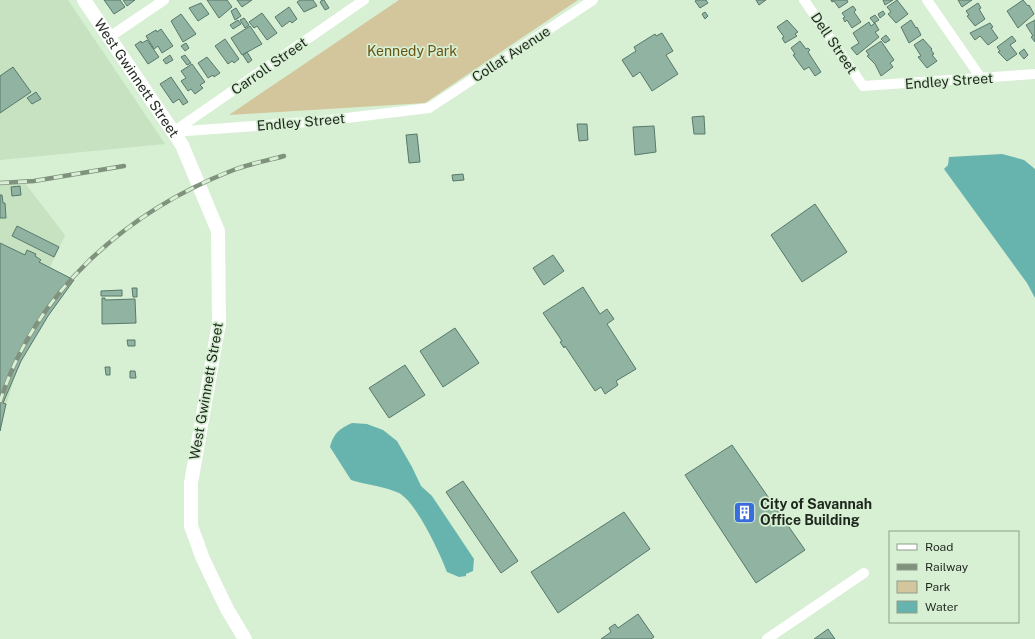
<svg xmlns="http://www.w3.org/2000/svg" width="1035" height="639" font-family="'Public Sans',sans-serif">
<rect width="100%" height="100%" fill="#d7efd3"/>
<!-- built -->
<path fill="#c6e2c1" d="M 0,0 L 68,0 L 165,144 L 0,160 Z
M 24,182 L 65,235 L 50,267 L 71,281 L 22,353 L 0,425 L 0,184 Z"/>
<!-- green -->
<path fill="#d3c59c" d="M 399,0 L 578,0 L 425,103 L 229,115 Z"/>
<!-- water -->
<path fill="#67b3ad" d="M 1002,154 L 1024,160 L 1035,169 L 1035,298 L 1027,283 L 944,169 L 948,165 L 949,157 Z
M 352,423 L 367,424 L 383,430 L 397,441 L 412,467 L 421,486 L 432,496 L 474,559 L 473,571 L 466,574 L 466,576 L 459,577 L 447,572 C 440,553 416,502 399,493 C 384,486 367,485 351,480 L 330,447 C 334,433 339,429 352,423 Z"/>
<!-- building -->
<path fill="#90b3a2" stroke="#58796a" d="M 104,0 L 120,0 L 125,7 L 114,14 Z
M 123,0 L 135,0 L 127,6 Z
M 207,0 L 227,0 L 232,7 L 219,18 Z
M 237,0 L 252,0 L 242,7 Z
M 300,0 L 313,0 L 317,6 L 304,12 L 297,2 Z
M 322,0 L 324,0 L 329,8 L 325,10 L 320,2 Z
M 697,0 L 706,0 L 708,3 L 700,8 L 695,1 Z
M 756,0 L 766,0 L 759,5 Z
M 831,0 L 847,0 L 848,2 L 839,8 L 834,1 L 832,2 Z
M 883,0 L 893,0 L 885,5 Z
M 897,0 L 908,14 L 896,23 L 888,14 L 891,12 L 887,7 Z
M 958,0 L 972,0 L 962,7 Z
M 1023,0 L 1028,6 L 1029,5 L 1034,14 L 1018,28 L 1007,11 Z
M 201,3 L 209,14 L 198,21 L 189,8 Z
M 978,3 L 981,8 L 979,9 L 985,19 L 975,26 L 967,16 L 969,15 L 966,11 Z
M 853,6 L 856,10 L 854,12 L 861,22 L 852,28 L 847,20 L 845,22 L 843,18 L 845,17 L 842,13 Z
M 289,7 L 297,19 L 292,23 L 290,21 L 282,27 L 275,17 Z
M 236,8 L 241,16 L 235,20 L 231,11 Z
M 883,11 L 885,14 L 880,18 L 878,14 Z
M 705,12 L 708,16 L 705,19 L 702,14 Z
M 262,13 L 277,33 L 267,40 L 257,26 L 254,28 L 249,22 Z
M 181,14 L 196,34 L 183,42 L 171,21 Z
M 875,15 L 879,20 L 874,23 L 870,18 Z
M 244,18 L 249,25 L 245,28 L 240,20 Z
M 238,20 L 241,24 L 233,29 L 230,25 Z
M 787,20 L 798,32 L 795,34 L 797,36 L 785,43 L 782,38 L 784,37 L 777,27 Z
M 911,20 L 916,28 L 917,27 L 921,35 L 909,43 L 901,27 Z
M 1035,20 L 1035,42 L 1031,37 L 1033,36 L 1026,25 Z
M 869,22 L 871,26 L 875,23 L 879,30 L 875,32 L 879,37 L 857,55 L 851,48 L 859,43 L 853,33 Z
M 990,23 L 993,27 L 991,28 L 998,38 L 988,45 L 980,36 L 975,40 L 970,33 Z
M 250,26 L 262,44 L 242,55 L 231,38 Z
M 161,29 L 173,46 L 162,53 L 158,46 L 154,49 L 146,36 L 156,30 L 157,32 Z
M 662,33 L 673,51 L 666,55 L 678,74 L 652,91 L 640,72 L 633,77 L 622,60 L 636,51 L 634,47 L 655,34 L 656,36 Z
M 886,35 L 890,40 L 885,43 L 881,39 Z
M 1012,36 L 1016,41 L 1010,45 L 1017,54 L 1007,61 L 998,52 L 1000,51 L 997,47 Z
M 225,39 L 239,59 L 234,63 L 232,61 L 228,64 L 215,46 Z
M 923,39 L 932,49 L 931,50 L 934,54 L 932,55 L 937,61 L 927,68 L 918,57 L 921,56 L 914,45 Z
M 147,40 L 159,57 L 148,64 L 135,45 L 141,41 L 142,43 Z
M 800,41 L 806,49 L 808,48 L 810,50 L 808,52 L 821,72 L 815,76 L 809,67 L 804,70 L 793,55 L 795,54 L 791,48 Z
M 881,41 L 894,60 L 890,63 L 893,67 L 881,76 L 875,64 L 867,56 L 869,55 L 866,51 Z
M 186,43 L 189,48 L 185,51 L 181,46 Z
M 1024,49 L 1028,55 L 1024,59 L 1019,53 Z
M 247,52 L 252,60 L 248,63 L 243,55 Z
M 170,55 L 173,60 L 166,64 L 163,60 Z
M 185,55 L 191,63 L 187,65 L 181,57 Z
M 207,57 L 220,73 L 214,77 L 213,75 L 208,78 L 198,63 Z
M 192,64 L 205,82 L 200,85 L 203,88 L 195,94 L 191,89 L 188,91 L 181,81 L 186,78 L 181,71 Z
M 13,67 L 31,92 L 0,113 L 0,76 Z
M 171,77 L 188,102 L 183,105 L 179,99 L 173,103 L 160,84 Z
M 36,92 L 41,99 L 32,104 L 27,98 Z
M 704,116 L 705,134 L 694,134 L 692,117 Z
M 577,124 L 587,124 L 588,140 L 579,141 Z
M 654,126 L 656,152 L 635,155 L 633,127 Z
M 417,134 L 420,162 L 409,163 L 406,135 Z
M 463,174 L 464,180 L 453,181 L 452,175 Z
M 20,186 L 21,195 L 12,196 L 11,187 Z
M 0,195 L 2,195 L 3,203 L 5,203 L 6,218 L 0,218 Z
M 815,204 L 847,252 L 802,282 L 771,235 Z
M 17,226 L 59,247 L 54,257 L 12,236 Z
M 0,243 L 25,255 L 27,250 L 36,254 L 35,256 L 41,260 L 39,262 L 74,280 L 48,316 L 21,361 L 3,403 L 6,404 L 0,431 Z
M 553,255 L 564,271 L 544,285 L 533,268 Z
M 583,287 L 600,314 L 607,309 L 614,319 L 607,324 L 636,369 L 616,381 L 618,385 L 605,394 L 601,387 L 595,391 L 565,346 L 564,348 L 560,342 L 562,341 L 543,313 Z
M 132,288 L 137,288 L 137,297 L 133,297 Z
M 122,290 L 122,296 L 101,296 L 101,291 Z
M 102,298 L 105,298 L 105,300 L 135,299 L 136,323 L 102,324 Z
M 455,328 L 479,363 L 443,387 L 420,351 Z
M 127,340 L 135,340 L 135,346 L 128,346 Z
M 405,365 L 425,395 L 389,418 L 369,388 Z
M 105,367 L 110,367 L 110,375 L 106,375 Z
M 130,371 L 135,371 L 136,378 L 130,378 Z
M 732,445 L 805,550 L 756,583 L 685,475 Z
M 463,481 L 518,561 L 501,573 L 446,492 Z
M 624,512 L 650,549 L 558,613 L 531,572 Z
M 638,614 L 654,637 L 651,639 L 601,639 L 611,632 L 609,628 L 615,624 L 618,628 Z
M 828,629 L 835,639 L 814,639 Z"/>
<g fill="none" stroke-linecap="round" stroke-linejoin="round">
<!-- minor -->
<path stroke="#fff" stroke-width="10" d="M 804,0 L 863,86 L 1035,74
M 927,0 L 981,78
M 108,38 L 164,0
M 173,132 L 322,121 L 429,108 L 593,0
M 173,132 L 364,0
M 767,639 L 864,573"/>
<!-- secondary -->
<path stroke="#fff" stroke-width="14" id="s1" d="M 84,0 L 182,145 L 218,231 L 219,323 L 191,483 L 191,526 L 203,559 L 227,609 L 245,639"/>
<defs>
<path id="rail" d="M 0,183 L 34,181 L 124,166
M 0,402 C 34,293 126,212 231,171 C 248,164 266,161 284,156"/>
</defs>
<!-- rail casing -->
<use href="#rail" stroke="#80917d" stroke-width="4.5"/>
<!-- rail -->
<use href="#rail" stroke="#d7efd3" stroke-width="3" stroke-dasharray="9" stroke-linecap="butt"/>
</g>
<!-- icons -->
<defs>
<symbol id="building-square" viewBox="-11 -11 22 22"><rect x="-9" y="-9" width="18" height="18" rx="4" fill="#396cdc" stroke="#d7efd3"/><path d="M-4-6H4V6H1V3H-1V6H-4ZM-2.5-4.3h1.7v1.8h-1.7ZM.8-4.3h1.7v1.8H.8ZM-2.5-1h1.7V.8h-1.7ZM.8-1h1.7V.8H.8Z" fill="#fff"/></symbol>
</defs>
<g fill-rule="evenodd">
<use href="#building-square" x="732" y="500" width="25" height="25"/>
</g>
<g text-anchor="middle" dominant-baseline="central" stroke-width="3.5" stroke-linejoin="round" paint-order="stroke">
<!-- street labels -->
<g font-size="14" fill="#1e271d" stroke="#d7efd3">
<text transform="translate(834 43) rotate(56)">Dell Street</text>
<text transform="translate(511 54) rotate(-33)">Collat Avenue</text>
<text transform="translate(269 66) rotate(-35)">Carroll Street</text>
<text stroke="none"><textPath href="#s1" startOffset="94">West Gwinnett Street</textPath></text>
<text transform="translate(949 81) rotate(-4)">Endley Street</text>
<text transform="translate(301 122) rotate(-5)">Endley Street</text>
<text transform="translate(206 391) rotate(-80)">West Gwinnett Street</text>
</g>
<!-- park labels -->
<g font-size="14" fill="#685412" stroke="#d7efd3">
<text x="412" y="51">Kennedy Park</text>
</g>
<!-- poi labels -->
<g font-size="14" font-weight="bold" fill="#1e271d" stroke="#d7efd3" text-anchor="start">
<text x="760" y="504">City of Savannah<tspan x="760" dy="16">Office Building</tspan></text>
</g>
</g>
<!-- legend -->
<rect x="889" y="531" width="130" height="92" fill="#d7efd3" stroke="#8d9f8a"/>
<rect x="897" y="544" width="20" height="6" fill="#ffffff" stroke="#8d9f8a"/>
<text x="925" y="551" font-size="12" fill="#1e271d">Road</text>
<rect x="897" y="564" width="20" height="6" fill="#80917d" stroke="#8d9f8a"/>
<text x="925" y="571" font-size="12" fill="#1e271d">Railway</text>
<rect x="897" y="581" width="20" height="12" fill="#d3c59c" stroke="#8d9f8a"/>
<text x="925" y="591" font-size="12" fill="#1e271d">Park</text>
<rect x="897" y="601" width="20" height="12" fill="#67b3ad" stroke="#8d9f8a"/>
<text x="925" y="611" font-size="12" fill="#1e271d">Water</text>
</svg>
